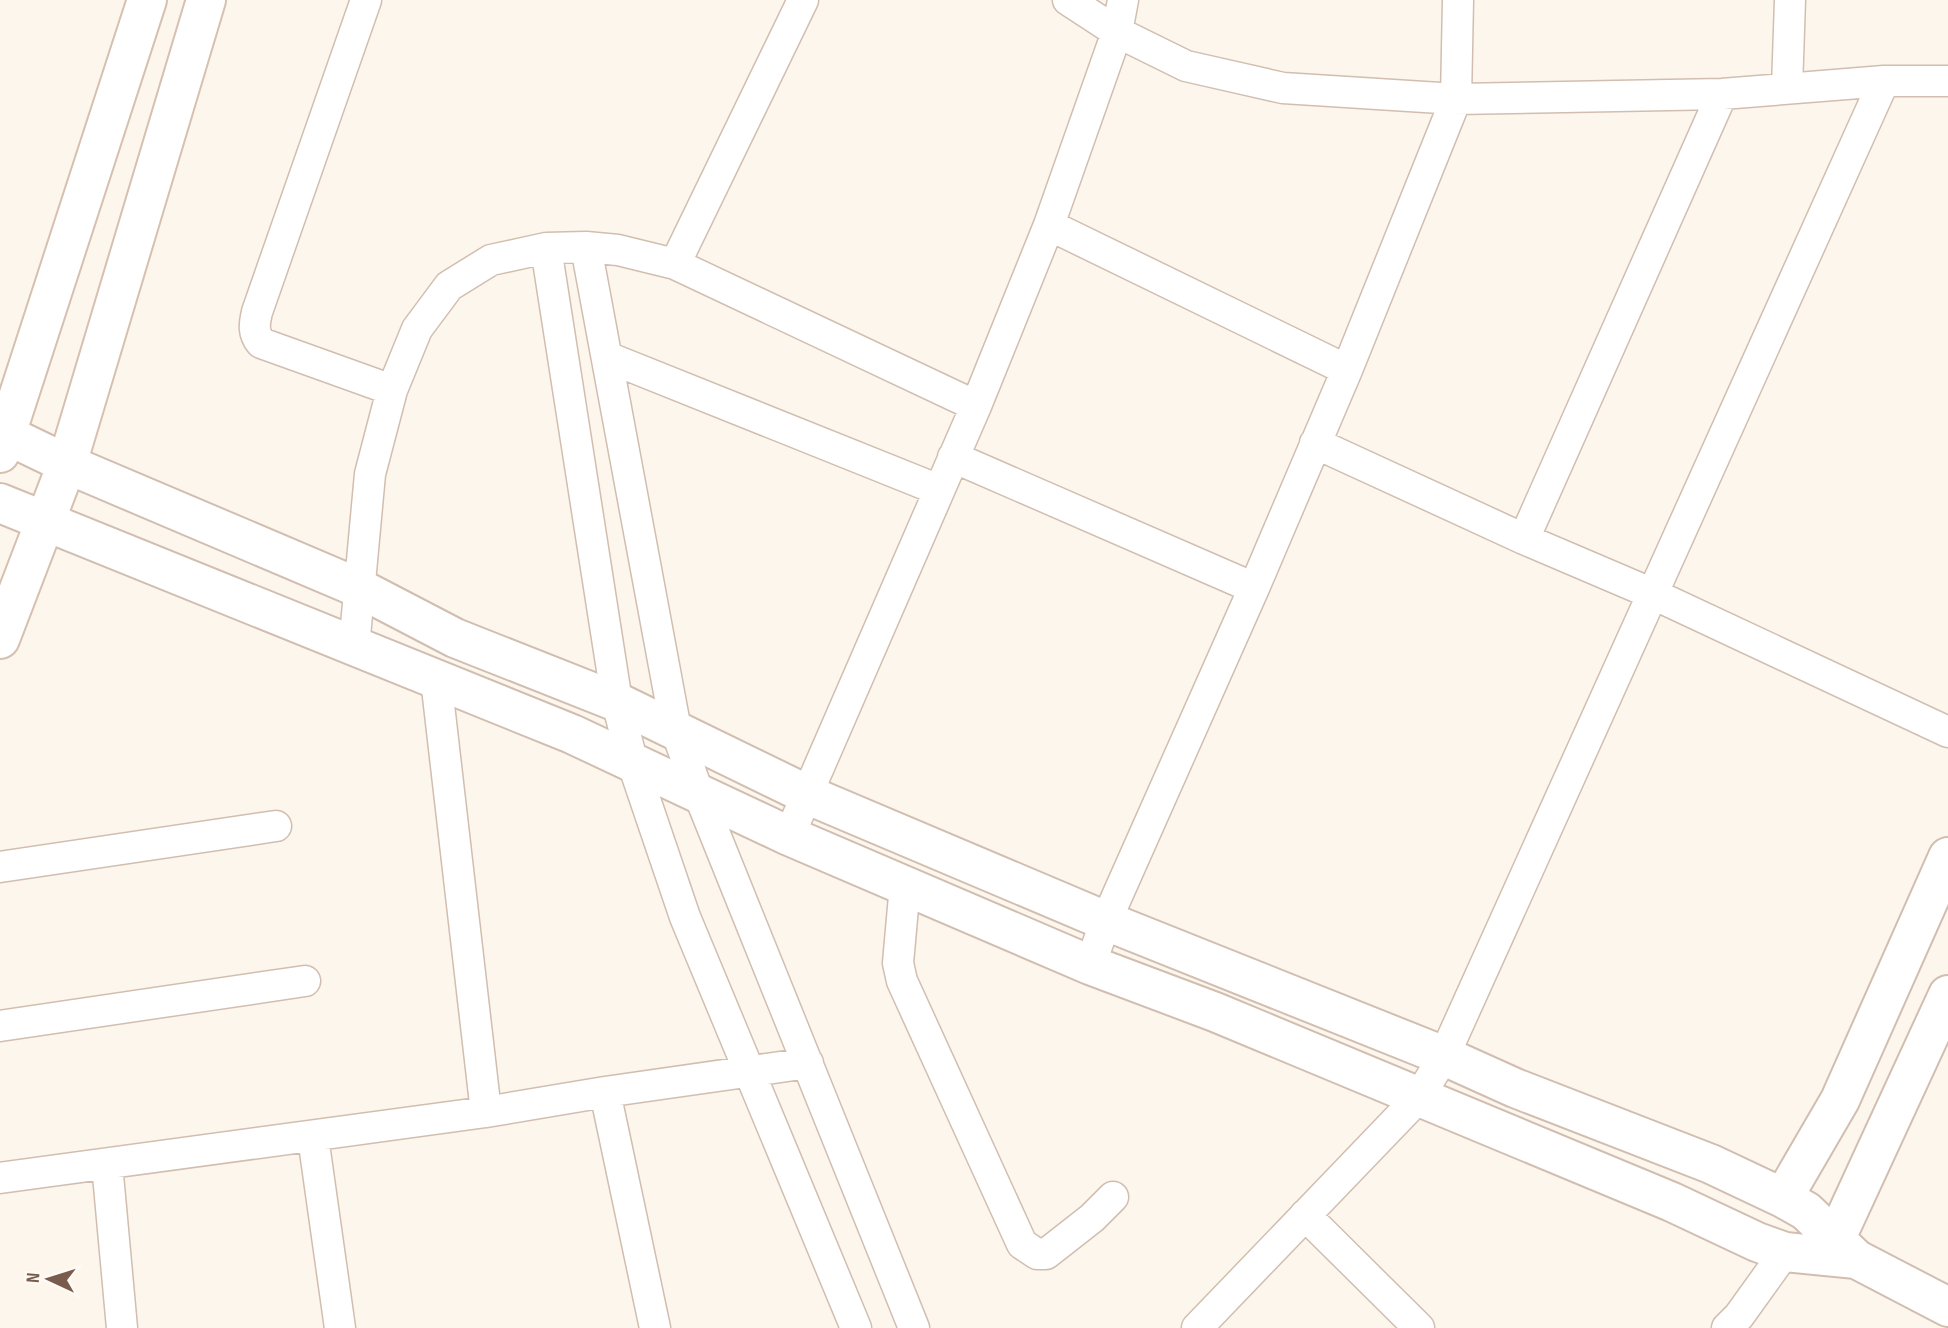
<svg xmlns="http://www.w3.org/2000/svg" width="1948" height="1328" font-family="'Sofia Sans Condensed',sans-serif">
<rect width="100%" height="100%" fill="#fdf6ec"/>
<g fill="none" stroke-linecap="round" stroke-linejoin="round">
<defs>
<path id="minor" d="M 366,0 L 257,312 C 254,325 253,333 261,343 L 392,390
M 1068,0 L 1117,32 L 1186,66 L 1283,88 L 1456,99 L 1722,94 L 1884,81 L 1948,81
M 1787,88 L 1790,0
M 1049,225 L 1347,370
M 586,247 L 676,730 L 698,792 L 914,1328
M 546,248 L 617,702 L 633,764 L 685,917 L 856,1328
M 675,264 L 803,0
M 607,357 L 939,490
M 1315,443 L 1524,539 L 1653,594 L 1948,732
M 953,457 L 1254,588
M 1524,539 L 1722,94
M 354,647 L 370,474 L 392,390 L 417,329 L 449,286 L 491,260 L 546,248 L 586,247 L 618,250 L 675,264 L 976,406
M 436,679 L 486,1112
M 789,836 L 976,406 L 1049,225 L 1117,32 L 1123,0
M 0,867 L 276,826
M 905,885 L 898,963 L 902,981 L 1022,1244 L 1037,1254 L 1046,1254 L 1092,1218 L 1113,1197
M 1090,965 L 1106,921 L 1254,588 L 1347,370 L 1456,99 L 1458,0
M 0,1026 L 305,981
M 605,1092 L 655,1328
M 313,1137 L 340,1328
M 107,1164 L 122,1328
M 0,1178 L 486,1112 L 605,1092 L 808,1063
M 1305,1215 L 1419,1328
M 1197,1328 L 1419,1097 L 1444,1056 L 1884,81
M 1727,1328 L 1739,1316 L 1785,1252"/>
<path id="tertiary" d="M 0,436 L 7,435 L 67,464 L 359,588 L 455,638 L 617,702 L 808,795 L 1106,921 L 1444,1056 L 1515,1088 L 1711,1164 L 1783,1198 L 1806,1211 L 1856,1259 L 1948,1307
M 0,503 L 572,734 L 789,836 L 1090,965 L 1215,1012 L 1672,1202 L 1757,1242 L 1785,1252 L 1856,1259
M 1783,1198 L 1840,1100 L 1948,857
M 1836,1238 L 1948,995"/>
<path id="secondary" d="M 0,453 L 147,0
M 0,639 L 67,464 L 206,0"/>
</defs>
<!-- minor casing -->
<use href="#minor" stroke="#d1beb0" stroke-width="33"/>
<!-- tertiary casing -->
<use href="#tertiary" stroke="#d1beb0" stroke-width="42"/>
<!-- secondary casing -->
<use href="#secondary" stroke="#d6c0b0" stroke-width="42"/>
<!-- minor -->
<use href="#minor" stroke="#fff" stroke-width="30"/>
<!-- tertiary -->
<use href="#tertiary" stroke="#fff" stroke-width="38"/>
<!-- secondary -->
<use href="#secondary" stroke="#fff" stroke-width="38"/>
</g>
<!-- north arrow -->
<g transform="translate(49 1279) rotate(274)" stroke="#fffaf3" stroke-width="5" paint-order="stroke">
<path d="M0-5L12 26L0 18L-12 26Z" fill="#7a5c4d"/>
<text y="-10" font-size="19" font-weight="bold" text-anchor="middle" fill="#7a5c4d">N</text>
</g>
</svg>
